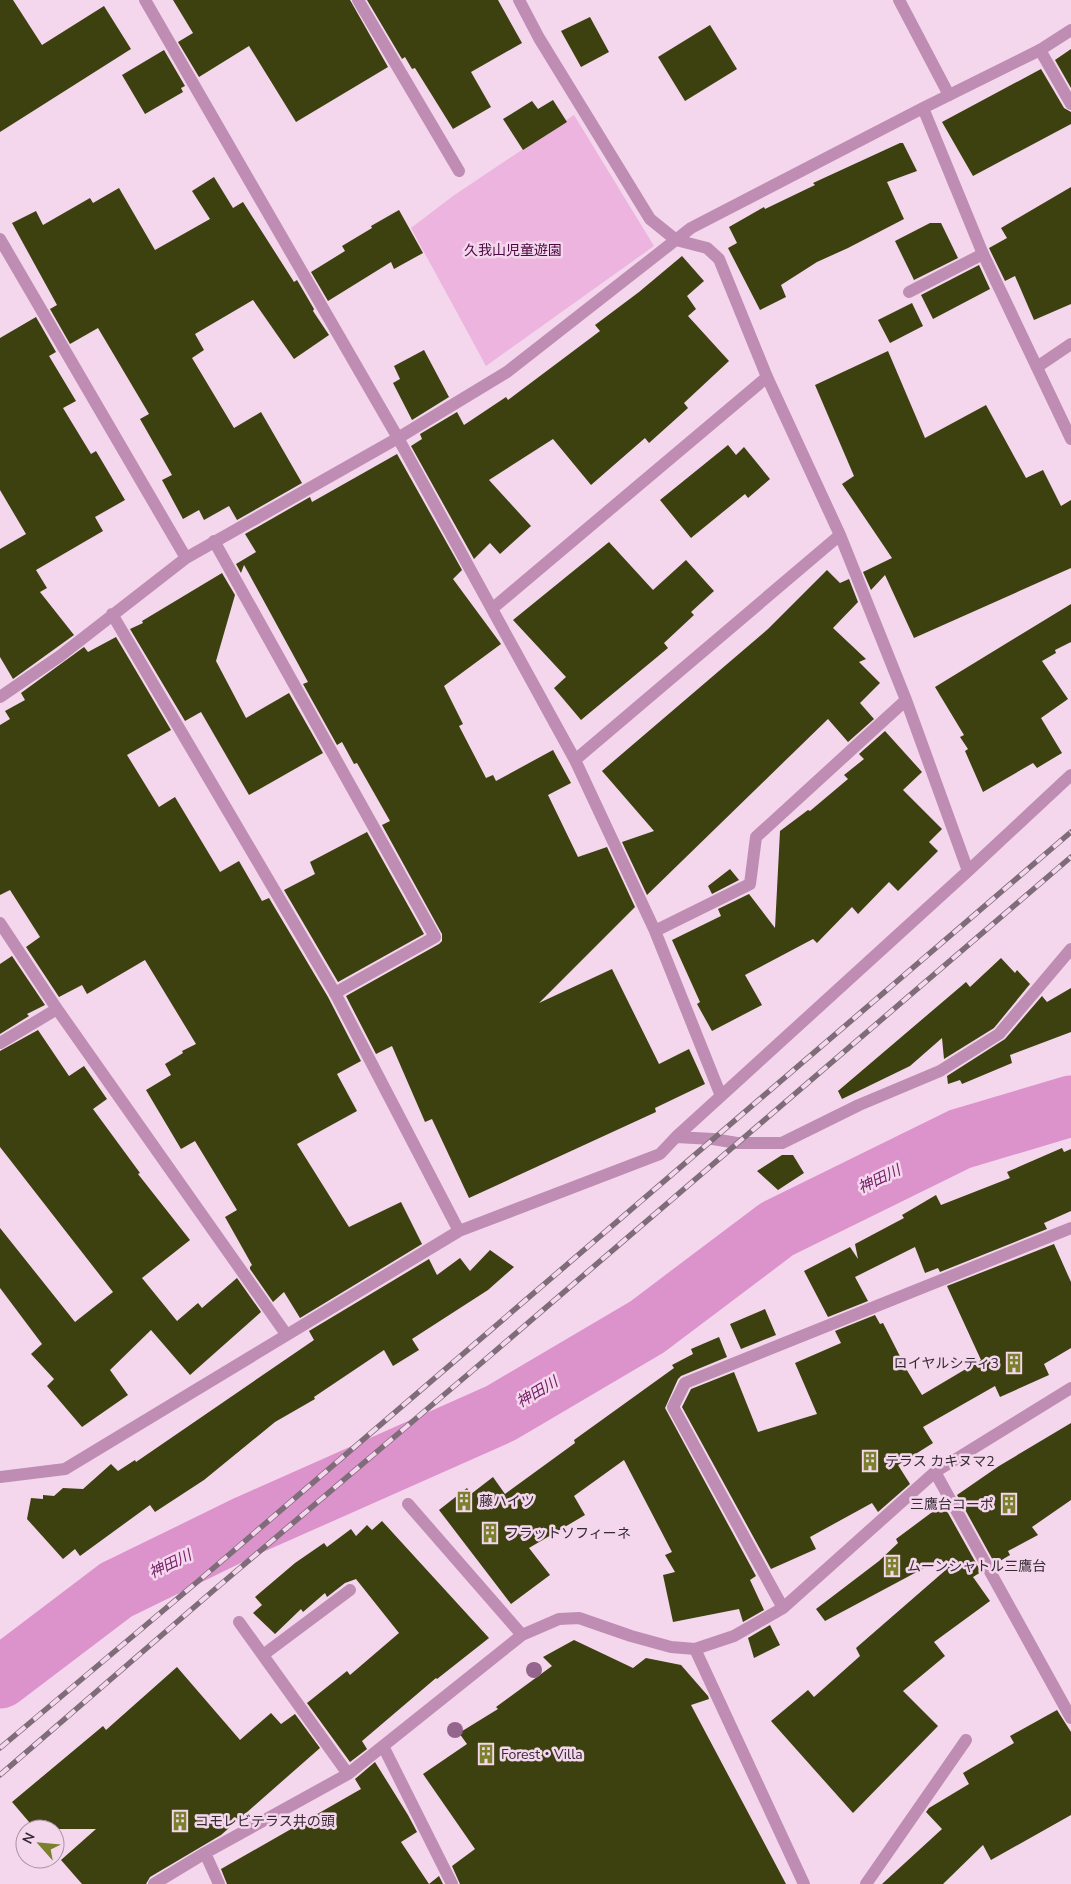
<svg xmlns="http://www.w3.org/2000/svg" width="1071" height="1884" font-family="'Nunito Sans','Noto Sans JP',sans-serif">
<rect width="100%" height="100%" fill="#f4d7ec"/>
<!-- green -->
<path fill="#ecb4de" d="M 574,115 L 654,246 L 486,366 L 411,228 L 453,196 Z"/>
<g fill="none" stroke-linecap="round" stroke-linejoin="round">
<!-- river -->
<path stroke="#dc92cb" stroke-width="61" d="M 0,1678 L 116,1590 L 249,1525 L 501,1413 L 647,1327 L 777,1229 L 960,1139 L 1071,1106"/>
</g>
<!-- building -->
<path fill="#3d400f" d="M 0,0 L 13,0 L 42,45 L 104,6 L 131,49 L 0,132 Z
M 173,0 L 350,0 L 388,67 L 296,122 L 249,46 L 199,77 L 178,42 L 193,33 Z
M 367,0 L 498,0 L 522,43 L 471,72 L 491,107 L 453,129 L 415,68 L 412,69 L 405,57 L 402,59 Z
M 590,17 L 609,52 L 581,67 L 561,31 Z
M 710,25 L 737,69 L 685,101 L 658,57 Z
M 1071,49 L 1071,88 L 1055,60 Z
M 164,50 L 185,86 L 181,88 L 183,92 L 145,114 L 122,75 Z
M 1041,69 L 1064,108 L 1071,112 L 1071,124 L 973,176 L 942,122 Z
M 553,100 L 567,122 L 523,150 L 503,119 L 532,101 L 538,109 Z
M 900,143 L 903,143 L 917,171 L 887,182 L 904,219 L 848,248 L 817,262 L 781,285 L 786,297 L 760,310 L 728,248 L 737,243 L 729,227 L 764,207 L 765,209 L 815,185 L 813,183 Z
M 214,177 L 233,208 L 243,202 L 294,282 L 297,280 L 314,309 L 313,311 L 329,335 L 294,359 L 253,300 L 195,334 L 204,350 L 192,358 L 234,428 L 261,412 L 302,483 L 237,520 L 229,506 L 204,520 L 199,510 L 183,519 L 162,480 L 172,475 L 140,419 L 149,414 L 98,328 L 70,344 L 50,309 L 57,305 L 12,223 L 36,211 L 43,225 L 90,198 L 93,203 L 119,188 L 155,250 L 210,219 L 192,191 Z
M 1071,187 L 1071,304 L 1034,320 L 1015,276 L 1005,281 L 989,248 L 1007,238 L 1001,228 Z
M 399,210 L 423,253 L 394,269 L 391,262 L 328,301 L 311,272 L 345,251 L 342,246 L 372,228 L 371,226 Z
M 930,223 L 941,223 L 958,258 L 914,280 L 895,241 Z
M 682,256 L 704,281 L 687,296 L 696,309 L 688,316 L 729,361 L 684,403 L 688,408 L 649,443 L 645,438 L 591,485 L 553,439 L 489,480 L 531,526 L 500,554 L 490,543 L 474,559 L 411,446 L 422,439 L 420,434 L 457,412 L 464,425 L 506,397 L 508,400 L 600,331 L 595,325 L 639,292 Z
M 979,265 L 990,289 L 933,319 L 921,295 Z
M 912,303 L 923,326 L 890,343 L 878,320 Z
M 36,317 L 56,352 L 49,356 L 76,401 L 63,408 L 91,454 L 96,451 L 125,500 L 95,517 L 103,531 L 36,570 L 47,588 L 40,592 L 74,635 L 13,679 L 0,657 L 0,549 L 26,534 L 0,490 L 0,338 Z
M 424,350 L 449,397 L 412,420 L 393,383 L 400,379 L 394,366 Z
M 888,351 L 925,438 L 986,405 L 1026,478 L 1043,470 L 1061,506 L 1071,500 L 1071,568 L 914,638 L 885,575 L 871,590 L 863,572 L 892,558 L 842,484 L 854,476 L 815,385 Z
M 728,445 L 736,455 L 744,447 L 770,479 L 748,498 L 745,494 L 691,538 L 660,500 Z
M 397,454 L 462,570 L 453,579 L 501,644 L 444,686 L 463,724 L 459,726 L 486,778 L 493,775 L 496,781 L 553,750 L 571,783 L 548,795 L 578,857 L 607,847 L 635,907 L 539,1003 L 612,969 L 659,1064 L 689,1049 L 705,1084 L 655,1108 L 656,1112 L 469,1198 L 432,1119 L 425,1122 L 392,1046 L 376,1054 L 346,996 L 439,944 L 442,941 L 442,934 L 382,825 L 390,821 L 357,763 L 354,764 L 342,742 L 337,745 L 303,684 L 308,682 L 248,572 L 244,565 L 241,573 L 236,564 L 256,552 L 245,534 L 310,497 L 312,502 Z
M 609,542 L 653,590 L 686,560 L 714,591 L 691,612 L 694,615 L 664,643 L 668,648 L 581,720 L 554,688 L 566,677 L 513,620 Z
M 827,570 L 840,583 L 849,579 L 858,602 L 833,628 L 866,659 L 859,662 L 880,683 L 860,703 L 874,719 L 848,742 L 828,719 L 647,895 L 622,842 L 654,831 L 602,771 L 768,629 Z
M 222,573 L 235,595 L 216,661 L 246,718 L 289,693 L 323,753 L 249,795 L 201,712 L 185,721 L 130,629 L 143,623 L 142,621 Z
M 1071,604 L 1071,642 L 1055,650 L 1056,653 L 1042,661 L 1068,699 L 1041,718 L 1062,753 L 1037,768 L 1033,763 L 983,792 L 965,751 L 968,749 L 960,737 L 964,735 L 935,687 Z
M 116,637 L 171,730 L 127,755 L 159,807 L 175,797 L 220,872 L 239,861 L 262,901 L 269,898 L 328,997 L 361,1061 L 337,1074 L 357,1111 L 297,1144 L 349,1227 L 401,1202 L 422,1244 L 300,1318 L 284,1292 L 273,1302 L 250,1269 L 250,1267 L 252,1265 L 225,1217 L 237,1210 L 195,1141 L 181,1149 L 146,1090 L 171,1075 L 165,1064 L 183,1053 L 182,1051 L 196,1044 L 145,960 L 87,994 L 82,985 L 59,997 L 26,947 L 40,937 L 10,890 L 0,895 L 0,725 L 10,719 L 5,711 L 25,700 L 21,693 L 84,647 L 88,652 Z
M 885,731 L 922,772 L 903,790 L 942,829 L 929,842 L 938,851 L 898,891 L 889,882 L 858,914 L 852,907 L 817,943 L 813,939 L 745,975 L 762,1005 L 712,1031 L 697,1004 L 700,1002 L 672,940 L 721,916 L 718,909 L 749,894 L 775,928 L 780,831 L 808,810 L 810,811 L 848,779 L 844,775 L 864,759 L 859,754 Z
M 367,832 L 424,934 L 338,982 L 284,890 L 315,874 L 310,862 Z
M 730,869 L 739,880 L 712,894 L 708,886 Z
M 12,956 L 45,1005 L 27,1014 L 29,1016 L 0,1034 L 0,964 Z
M 1001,958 L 1015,973 L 1017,970 L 1030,984 L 994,1028 L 944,1059 L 942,1038 L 910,1066 L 842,1099 L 838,1091 L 966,982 L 970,987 Z
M 1071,988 L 1071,1032 L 1010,1055 L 1012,1063 L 962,1084 L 960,1080 L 948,1084 L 947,1076 L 1005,1039 L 1042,996 L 1047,1002 Z
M 38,1030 L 69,1076 L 84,1066 L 107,1099 L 93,1109 L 140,1173 L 138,1174 L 190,1240 L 142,1278 L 177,1321 L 198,1303 L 202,1308 L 237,1278 L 261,1312 L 190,1375 L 151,1330 L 110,1370 L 128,1395 L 82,1427 L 47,1386 L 54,1379 L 31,1354 L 42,1344 L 0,1288 L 0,1228 L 75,1322 L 113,1292 L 0,1147 L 0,1051 Z
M 1062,1148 L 1064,1152 L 1071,1149 L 1071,1211 L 1044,1223 L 1047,1229 L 940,1272 L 938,1268 L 925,1273 L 915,1247 L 855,1277 L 868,1301 L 828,1317 L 804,1271 L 850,1247 L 858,1259 L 855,1244 L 904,1218 L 902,1215 L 936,1195 L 941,1205 L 1010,1178 L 1007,1172 Z
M 782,1155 L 793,1155 L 804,1173 L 778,1190 L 757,1171 Z
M 1054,1244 L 1071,1282 L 1071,1348 L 1044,1364 L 1049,1375 L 1000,1397 L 995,1386 L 923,1427 L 933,1443 L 898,1465 L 910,1484 L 878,1512 L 872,1503 L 810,1537 L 816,1549 L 771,1569 L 682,1407 L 691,1389 L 734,1372 L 758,1432 L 817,1414 L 795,1363 L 841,1343 L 835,1331 L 875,1315 L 880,1324 L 883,1323 L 908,1372 L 922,1395 L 981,1360 L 947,1286 Z
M 490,1250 L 514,1267 L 488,1290 L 412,1339 L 419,1350 L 393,1366 L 384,1350 L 314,1397 L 315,1399 L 275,1422 L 204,1480 L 155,1512 L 150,1505 L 80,1556 L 75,1549 L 63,1559 L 27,1519 L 31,1498 L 43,1499 L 43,1495 L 54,1496 L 63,1488 L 83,1489 L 111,1464 L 118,1471 L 135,1460 L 136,1462 L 314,1340 L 309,1331 L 429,1259 L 437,1275 L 460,1258 L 470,1271 Z
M 765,1309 L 776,1335 L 741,1349 L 730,1324 Z
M 719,1337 L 727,1357 L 681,1376 L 678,1379 L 665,1408 L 756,1576 L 750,1580 L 764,1610 L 743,1622 L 739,1609 L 673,1622 L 663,1575 L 675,1572 L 665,1555 L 672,1552 L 624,1460 L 574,1496 L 585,1515 L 529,1548 L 550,1575 L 511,1604 L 439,1510 L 467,1488 L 471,1494 L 493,1477 L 505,1494 L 575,1443 L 574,1440 L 674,1368 L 672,1365 L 693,1354 L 691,1349 Z
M 1071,1423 L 1071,1500 L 1032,1527 L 1038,1535 L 1008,1551 L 1010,1555 L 995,1564 L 957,1495 L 999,1466 Z
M 943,1504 L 981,1572 L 973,1577 L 990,1601 L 934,1642 L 945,1656 L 903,1691 L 938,1726 L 853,1813 L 771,1721 L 808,1690 L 814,1697 L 860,1656 L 856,1648 L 948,1568 L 941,1559 L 825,1621 L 816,1609 L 879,1561 L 898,1543 L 896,1539 Z
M 382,1521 L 489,1638 L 437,1679 L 436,1678 L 362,1741 L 367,1749 L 350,1762 L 307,1703 L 347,1671 L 350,1675 L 399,1633 L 356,1579 L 345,1583 L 327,1597 L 325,1593 L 303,1612 L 301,1609 L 275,1634 L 253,1613 L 262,1605 L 255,1597 L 295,1563 L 324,1543 L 327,1547 L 351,1529 L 356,1536 L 367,1525 L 372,1530 Z
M 770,1625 L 780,1645 L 754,1658 L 748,1638 Z
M 574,1640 L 633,1668 L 646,1658 L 681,1665 L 708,1696 L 709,1699 L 691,1705 L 786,1884 L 460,1884 L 452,1866 L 475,1849 L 423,1774 L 467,1744 L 459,1733 L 498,1709 L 496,1707 L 552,1666 L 543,1657 Z
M 177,1667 L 240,1740 L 271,1713 L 281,1724 L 295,1714 L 320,1748 L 221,1835 L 150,1877 L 146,1884 L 82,1884 L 61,1860 L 96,1829 L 35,1829 L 12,1802 L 103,1726 L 106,1730 Z
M 1057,1710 L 1071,1732 L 1071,1815 L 991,1860 L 983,1845 L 943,1884 L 882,1884 L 942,1829 L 926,1812 L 929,1808 L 969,1784 L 963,1773 L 1014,1743 L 1010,1736 Z
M 375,1762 L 408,1815 L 417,1832 L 401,1842 L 429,1884 L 439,1876 L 443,1884 L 227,1884 L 221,1869 L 361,1789 L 355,1779 Z"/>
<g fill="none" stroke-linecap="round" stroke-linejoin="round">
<!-- lane -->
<path stroke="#bf8db3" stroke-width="12" d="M 358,0 L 459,171
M 899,0 L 949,95
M 1040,50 L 1071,104
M 909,292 L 983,254
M 1037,367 L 1071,344
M 214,541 L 435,937 L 335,993
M 0,923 L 57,1009 L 286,1334
M 0,1043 L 57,1009
M 866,1884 L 966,1740"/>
<!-- street -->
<path stroke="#bf8db3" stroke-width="12" d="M 145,0 L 398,438 L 575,760 L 655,931 L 721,1096
M 519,0 L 539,38 L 650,219 L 676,240 L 707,248 L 719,259 L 767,377 L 840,535 L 906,700 L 968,871
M 923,108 L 983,254 L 1071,439
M 0,239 L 186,558
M 493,608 L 767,377
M 112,614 L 335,993 L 459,1231
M 0,697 L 60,656 L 186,558 L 398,438 L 507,372 L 691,228 L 923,108 L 1040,50 L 1071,30
M 575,760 L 840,535
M 655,931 L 750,884 L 756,837 L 906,700
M 676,1137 L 713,1139 L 737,1143 L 782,1143 L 859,1105 L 940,1071 L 999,1034 L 1071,949
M 935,1472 L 1071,1718
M 0,1477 L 65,1469 L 459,1231 L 660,1154 L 676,1137 L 968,871 L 1071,775
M 408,1504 L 522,1635
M 783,1608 L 673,1407 L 685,1383 L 1071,1228
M 239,1622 L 348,1774
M 695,1649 L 804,1884
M 263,1655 L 350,1590
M 383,1746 L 452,1884
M 205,1853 L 219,1884
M 154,1884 L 205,1853 L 348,1774 L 522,1635 L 559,1619 L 579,1618 L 631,1636 L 671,1647 L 695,1649 L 734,1636 L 783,1608 L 935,1472 L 1071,1388"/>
<defs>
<path id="rail" d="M 0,1748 L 203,1577 L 1071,832
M 0,1775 L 214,1590 L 472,1371 L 1071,857"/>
</defs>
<!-- rail casing -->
<use href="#rail" stroke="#7e6c79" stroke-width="5.5"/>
<!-- rail -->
<use href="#rail" stroke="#f4d7ec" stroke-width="4" stroke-dasharray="11" stroke-linecap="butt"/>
</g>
<!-- trees -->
<g fill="#96658d">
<circle cx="534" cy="1670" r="8"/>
<circle cx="455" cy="1730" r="8"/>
</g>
<!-- icons -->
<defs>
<symbol id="building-bare" viewBox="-9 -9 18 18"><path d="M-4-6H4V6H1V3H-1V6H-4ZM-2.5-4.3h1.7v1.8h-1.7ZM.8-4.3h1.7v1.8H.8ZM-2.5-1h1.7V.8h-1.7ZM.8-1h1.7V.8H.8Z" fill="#7a802b" stroke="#f4d7ec" stroke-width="2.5" paint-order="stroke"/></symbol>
</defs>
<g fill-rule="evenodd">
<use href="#building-bare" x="1000" y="1349" width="28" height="28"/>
<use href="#building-bare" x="856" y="1447" width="28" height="28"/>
<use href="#building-bare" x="450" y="1487" width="28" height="28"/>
<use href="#building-bare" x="995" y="1490" width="28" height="28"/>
<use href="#building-bare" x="476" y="1519" width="28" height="28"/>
<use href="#building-bare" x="878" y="1552" width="28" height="28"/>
<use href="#building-bare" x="472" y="1740" width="28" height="28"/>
<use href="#building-bare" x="166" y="1807" width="28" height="28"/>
</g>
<g text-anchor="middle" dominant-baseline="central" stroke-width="5" stroke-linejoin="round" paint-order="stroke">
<!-- park labels -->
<g font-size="14" fill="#4a0740" stroke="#f4d7ec">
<text x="513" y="250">久我山児童遊園</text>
</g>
<!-- poi labels -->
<g font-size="14" fill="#362a33" stroke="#f4d7ec" text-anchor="start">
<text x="999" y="1363" text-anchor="end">ロイヤルシティ3</text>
<text x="885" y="1461">テラス カキヌマ2</text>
<text x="479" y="1501">藤ハイツ</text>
<text x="994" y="1504" text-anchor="end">三鷹台コーポ</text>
<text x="505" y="1533">フラットソフィーネ</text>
<text x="907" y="1566">ムーンシャトル三鷹台</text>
<text x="501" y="1754">Forest・Villa</text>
<text x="195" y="1821">コモレビテラス井の頭</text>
</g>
<!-- water labels -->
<g font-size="15" font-style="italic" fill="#711b63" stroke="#f4d7ec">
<text transform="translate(879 1179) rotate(-26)">神田川</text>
<text transform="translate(537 1392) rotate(-31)">神田川</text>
<text transform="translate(170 1564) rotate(-26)">神田川</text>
</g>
</g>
<!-- north arrow -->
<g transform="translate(40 1844) rotate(297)"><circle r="24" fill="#f4d7ec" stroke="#a892a2"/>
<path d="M0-4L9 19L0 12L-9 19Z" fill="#7a802b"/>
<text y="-8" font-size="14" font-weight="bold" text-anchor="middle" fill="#362a33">N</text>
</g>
</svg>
